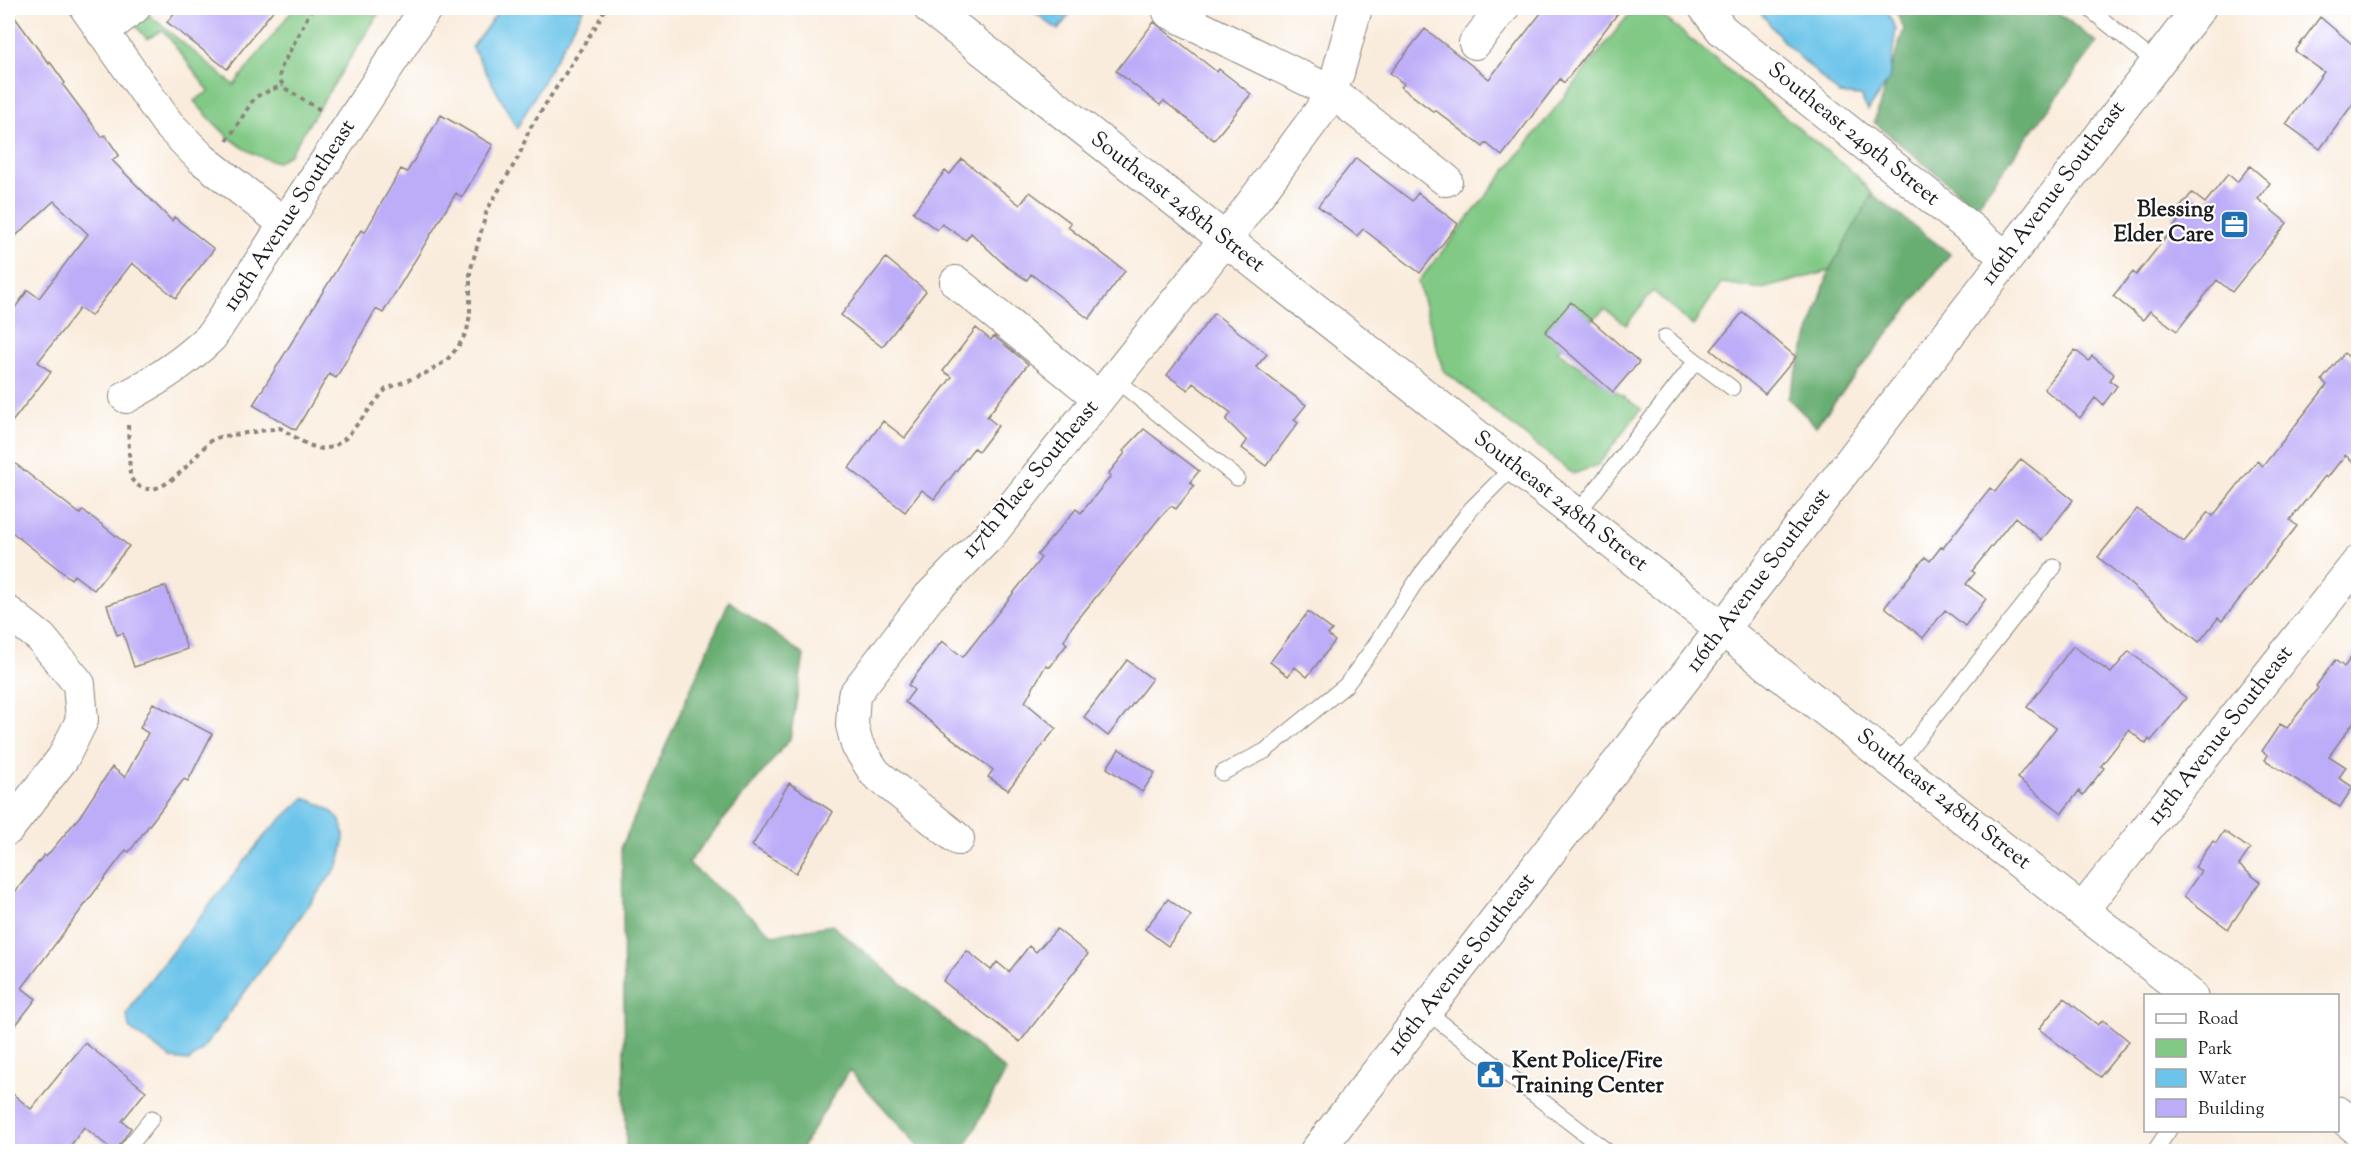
<svg xmlns="http://www.w3.org/2000/svg" width="2366" height="1159" font-family="'Sorts Mill Goudy',serif">
<rect width="100%" height="100%" fill="#fff"/>
<filter id="ink" filterUnits="userSpaceOnUse"><feTurbulence type="fractalNoise" baseFrequency=".0167" numOctaves="2"/><feDisplacementMap in="SourceGraphic" scale="12" xChannelSelector="R" yChannelSelector="G"/><feConvolveMatrix kernelMatrix="1 2 1 2 8 2 1 2 1" color-interpolation-filters="sRGB"/></filter>
<filter id="wash" filterUnits="userSpaceOnUse"><feTurbulence type="fractalNoise" baseFrequency=".008" numOctaves="4" result="noise"/><feDisplacementMap in="SourceGraphic" scale="24" xChannelSelector="R" yChannelSelector="G"/><feGaussianBlur stdDeviation="1.35" result="paint"/><feColorMatrix in="noise" values="0 0 0 0 0 0 0 0 0 0 0 0 0 0 0 0 0 1.4 0 .05"/><feComposite in="paint" operator="in"/></filter>
<g filter="url(#wash)">
<rect width="100%" height="100%" fill="#f9ecdc"/>
<!-- green -->
<path fill="#81c985" stroke="#4e7250" stroke-width="1.5" d="M 294,8 L 382,8 L 290,154 L 278,162 C 241,155 218,128 194,101 L 209,91 L 163,30 L 147,39 L 135,25 L 149,15 L 234,85 Z
M 1634,8 L 1653,8 L 1857,176 L 1872,194 L 1829,271 L 1762,289 L 1721,283 L 1693,326 L 1653,291 L 1626,325 L 1605,309 L 1557,351 L 1641,409 L 1598,465 L 1573,474 L 1443,370 L 1418,282 Z"/>
<!-- forest -->
<path fill="#68ad72" stroke="#426447" stroke-width="1.5" d="M 1894,8 L 2052,8 L 2097,43 L 1976,207 L 1874,122 L 1904,29 Z
M 1872,194 L 1950,254 L 1816,426 L 1788,398 L 1829,271 Z
M 729,601 L 804,655 L 790,739 L 688,863 L 773,935 L 832,925 L 1006,1071 L 963,1151 L 923,1151 L 849,1070 L 800,1151 L 626,1151 L 622,846 Z"/>
<!-- water -->
<path fill="#6cc4ea" stroke="#447083" stroke-width="1.5" d="M 501,8 L 584,8 L 517,128 L 472,47 Z
M 1029,8 L 1074,8 L 1058,30 Z
M 1757,8 L 1885,8 L 1896,29 L 1889,80 L 1868,110 L 1860,96 L 1839,94 L 1784,42 Z
M 304,798 C 344,811 352,829 337,867 L 202,1050 L 189,1061 L 172,1059 L 129,1028 L 127,1014 L 142,990 L 266,834 Z"/>
<g id="blocks">
<!-- building -->
<path fill="#bdacf8" d="M 8,8 L 49,64 L 50,62 L 65,83 L 63,85 L 102,137 L 105,135 L 119,155 L 112,160 L 172,221 L 174,217 L 214,249 L 176,298 L 132,263 L 91,316 L 80,308 L 38,362 L 51,372 L 8,427 L 8,317 L 28,290 L 39,298 L 88,234 L 54,201 L 8,243 Z
M 178,8 L 275,8 L 227,69 L 167,22 Z
M 1545,8 L 1622,8 L 1564,83 L 1560,79 L 1502,156 L 1486,143 L 1483,147 L 1435,110 L 1434,112 L 1401,87 L 1404,84 L 1390,73 L 1425,29 L 1489,79 Z
M 2320,17 L 2358,49 L 2358,97 L 2320,149 L 2286,124 L 2324,72 L 2295,51 Z
M 1154,22 L 1217,72 L 1219,69 L 1251,94 L 1214,140 L 1164,101 L 1160,105 L 1116,71 Z
M 441,115 L 493,145 L 462,197 L 456,193 L 383,313 L 376,309 L 336,378 L 329,374 L 296,430 L 253,405 L 361,230 L 365,232 L 401,169 L 407,172 Z
M 1356,158 L 1412,201 L 1418,193 L 1458,224 L 1420,273 L 1363,229 L 1357,236 L 1318,206 Z
M 962,159 L 1020,205 L 1030,192 L 1071,223 L 1068,227 L 1125,271 L 1089,319 L 1031,274 L 1027,280 L 1007,267 L 971,233 L 966,240 L 942,224 L 937,230 L 913,212 L 945,171 L 950,174 Z
M 2250,166 L 2270,183 L 2258,199 L 2287,223 L 2232,292 L 2217,280 L 2177,331 L 2150,311 L 2143,320 L 2113,296 L 2133,272 L 2136,275 L 2178,222 L 2172,217 L 2192,193 L 2205,203 L 2228,174 L 2237,182 Z
M 886,258 L 926,291 L 882,347 L 841,315 Z
M 1571,302 L 1639,362 L 1613,392 L 1545,332 Z
M 1743,312 L 1796,357 L 1765,394 L 1711,350 Z
M 1214,313 L 1267,354 L 1256,367 L 1306,405 L 1294,420 L 1298,423 L 1266,466 L 1242,448 L 1247,441 L 1226,420 L 1231,413 L 1193,383 L 1188,390 L 1167,375 Z
M 976,328 L 991,340 L 994,336 L 1028,364 L 987,417 L 998,426 L 979,451 L 974,448 L 934,499 L 922,490 L 905,512 L 849,468 L 883,421 L 905,438 L 952,377 L 943,371 Z
M 2075,350 L 2089,361 L 2092,356 L 2114,374 L 2109,380 L 2117,386 L 2103,405 L 2095,398 L 2080,418 L 2044,389 Z
M 2344,353 L 2358,364 L 2358,466 L 2345,455 L 2327,478 L 2325,476 L 2290,520 L 2297,526 L 2251,585 L 2222,621 L 2218,618 L 2199,642 L 2098,557 L 2137,509 L 2184,542 L 2208,512 L 2213,516 L 2257,461 L 2263,466 L 2327,385 L 2322,380 Z
M 1144,429 L 1199,471 L 1190,482 L 1194,486 L 1176,509 L 1171,506 L 1161,516 L 1071,628 L 1064,641 L 1067,644 L 1050,667 L 1046,665 L 1025,702 L 1056,728 L 1008,790 L 988,777 L 993,770 L 905,702 L 914,690 L 908,685 L 942,641 L 963,657 L 1041,558 L 1037,555 L 1076,509 L 1081,513 L 1111,476 L 1108,474 L 1125,453 L 1123,451 Z
M 8,458 L 80,514 L 83,510 L 129,546 L 94,590 L 74,575 L 71,579 L 8,529 Z
M 2021,459 L 2073,500 L 2042,540 L 2015,517 L 1972,571 L 1975,573 L 1966,584 L 1986,599 L 1965,626 L 1945,610 L 1923,638 L 1885,607 L 1925,557 L 1930,561 L 1941,547 L 1943,548 L 1990,488 L 1995,492 Z
M 166,586 L 187,649 L 134,667 L 123,633 L 117,635 L 107,605 Z
M 1308,612 L 1332,630 L 1328,635 L 1335,641 L 1307,677 L 1295,667 L 1288,676 L 1270,662 Z
M 2073,646 L 2111,673 L 2129,651 L 2186,698 L 2151,741 L 2149,739 L 2146,744 L 2129,730 L 2101,766 L 2104,768 L 2083,795 L 2079,791 L 2062,813 L 2017,778 L 2056,728 L 2027,707 Z
M 2358,648 L 2358,716 L 2329,756 L 2346,767 L 2339,778 L 2353,787 L 2340,807 L 2265,760 L 2268,755 L 2262,751 L 2280,724 L 2287,728 L 2318,688 L 2316,686 L 2335,660 L 2344,667 Z
M 1127,660 L 1152,679 L 1108,736 L 1084,717 Z
M 153,703 L 212,734 L 188,781 L 184,779 L 129,852 L 126,850 L 22,988 L 36,999 L 8,1035 L 8,901 L 44,855 L 46,857 L 80,816 L 112,767 L 125,777 L 148,733 L 140,728 Z
M 1119,749 L 1155,773 L 1142,792 L 1107,768 Z
M 789,783 L 833,812 L 796,873 L 752,846 Z
M 2224,831 L 2250,849 L 2239,865 L 2260,882 L 2228,929 L 2184,896 L 2201,871 L 2195,867 L 2213,841 L 2216,843 Z
M 1168,899 L 1191,916 L 1168,946 L 1145,929 Z
M 1057,929 L 1088,954 L 1020,1042 L 943,981 L 967,951 L 991,970 L 997,962 L 1009,972 L 1029,946 L 1036,952 Z
M 2064,998 L 2098,1025 L 2103,1020 L 2129,1041 L 2100,1077 L 2039,1029 Z
M 85,1043 L 146,1091 L 122,1121 L 131,1128 L 115,1152 L 84,1127 L 66,1152 L 8,1152 L 8,1090 L 31,1109 Z"/>
</g>
</g>
<g filter="url(#ink)">
<use href="#blocks" fill-opacity="0" stroke="#8a847c" stroke-width="1.5"/>
<g fill="none" stroke-linecap="round" stroke-linejoin="round">
<defs>
<path id="lane" d="M 2088,8 L 2155,62
M 1696,361 L 1732,388
M 1115,379 L 1237,478
M 1577,514 L 1696,361 L 1665,337
M 1897,764 L 2054,567
M 1222,773 L 1265,751 L 1346,685 L 1374,647 L 1419,577 L 1471,509 L 1514,466
M 1426,1011 L 1608,1152
M 125,1152 L 152,1118
M 2154,1152 L 2169,1130"/>
<path id="street" d="M 86,8 L 168,124 L 202,159 L 285,224
M 1705,8 L 1722,30 L 2006,257
M 1169,12 L 1330,91 L 1446,180
M 102,32 L 134,8
M 1475,43 L 1503,8
M 956,282 L 1099,398
M 126,397 C 158,380 185,362 211,337 L 426,8
M 8,612 L 41,638 L 79,684 L 82,720 L 63,758 L 8,829
M 958,839 L 875,773 L 857,745 L 852,725 L 854,695 L 929,597 L 991,534 L 1224,241 L 1321,110 L 1338,73 L 1356,8
M 2083,909 L 2358,562"/>
<path id="secondary" d="M 930,8 L 2191,996
M 2338,1113 L 2358,1129
M 1316,1152 L 1723,628 L 2199,8"/>
</defs>
<!-- lane casing -->
<use href="#lane" stroke="#8a847c" stroke-width="17"/>
<!-- street casing -->
<use href="#street" stroke="#8a847c" stroke-width="34"/>
<!-- secondary casing -->
<use href="#secondary" stroke="#8a847c" stroke-width="35"/>
<!-- path -->
<path stroke="#8a847c" stroke-width="4" stroke-dasharray="4.5 4.5" stroke-linecap="butt" d="M 312,8 L 281,68 L 279,79 L 286,89 L 322,111
M 227,141 L 255,97 L 283,85
M 128,425 L 130,477 C 154,513 192,459 210,441 L 219,437 L 280,428 L 308,445 L 322,449 L 333,447 L 346,438 L 386,389 L 426,373 L 446,361 L 458,347 L 467,331 L 470,314 L 470,272 L 487,210 L 519,156 L 529,130 L 599,21 L 605,8"/>
<!-- lane -->
<use href="#lane" stroke="#fff" stroke-width="15"/>
<!-- street -->
<use href="#street" stroke="#fff" stroke-width="32"/>
<!-- secondary -->
<use href="#secondary" stroke="#fff" stroke-width="33"/>
</g>
</g>
<!-- icons -->
<defs>
<symbol id="office-square" viewBox="-11 -11 22 22"><rect x="-9" y="-9" width="18" height="18" rx="4" fill="#1f6fb2" stroke="#fff"/><path d="M-6-3h4V-5.5h4V-3h4V5H-6ZM-1-4.5V-3h2v-1.5ZM-6 0V1H6V0Z" fill="#fff"/></symbol>
<symbol id="civic-square" viewBox="-11 -11 22 22"><rect x="-9" y="-9" width="18" height="18" rx="4" fill="#1f6fb2" stroke="#fff"/><path d="M-.6-6.5H3V-4.5H.6V-3L4-1V1h2V6H-6V1h2V-1L-.6-3ZM-1.2 2.5V6h2.4V2.5Z" fill="#fff"/></symbol>
</defs>
<g fill-rule="evenodd">
<use href="#office-square" x="2218" y="208" width="33" height="33"/>
<use href="#civic-square" x="1474" y="1058" width="33" height="33"/>
</g>
<g text-anchor="middle" dominant-baseline="central" stroke-width="4.5" stroke-linejoin="round" paint-order="stroke">
<!-- street labels -->
<g font-size="22" fill="#1c1c1c" stroke="#fff">
<text transform="translate(1853 135) rotate(39)">Southeast 249th Street</text>
<text transform="translate(2054 194) rotate(-53)">116th Avenue Southeast</text>
<text transform="translate(1177 203) rotate(38)">Southeast 248th Street</text>
<text transform="translate(290 216) rotate(-57)">119th Avenue Southeast</text>
<text transform="translate(1031 480) rotate(-50)">117th Place Southeast</text>
<text transform="translate(1560 502) rotate(38)">Southeast 248th Street</text>
<text transform="translate(1759 581) rotate(-53)">116th Avenue Southeast</text>
<text transform="translate(2221 736) rotate(-52)">115th Avenue Southeast</text>
<text transform="translate(1943 800) rotate(38)">Southeast 248th Street</text>
<text transform="translate(1462 965) rotate(-52)">116th Avenue Southeast</text>
</g>
<!-- poi labels -->
<g font-size="22" font-weight="bold" fill="#1c1c1c" stroke="#fff" text-anchor="end">
<text x="2214" y="211">Blessing<tspan x="2214" dy="25">Elder Care</tspan></text>
<text x="1512" y="1062" text-anchor="start">Kent Police/Fire<tspan x="1512" dy="25">Training Center</tspan></text>
</g>
</g>
<!-- margin -->
<rect width="2366" height="1159" fill="none" stroke="#fff" stroke-width="30"/>
<!-- legend -->
<rect x="2144" y="994" width="195" height="138" fill="#ffffff" stroke="#a4a4a4" stroke-width="1.5"/>
<rect x="2156" y="1014" width="30" height="9" fill="#ffffff" stroke="#a4a4a4" stroke-width="1.5"/>
<text x="2198" y="1024" font-size="18" fill="#1c1c1c">Road</text>
<rect x="2156" y="1039" width="30" height="18" fill="#81c985" stroke="#a4a4a4" stroke-width="1.5"/>
<text x="2198" y="1054" font-size="18" fill="#1c1c1c">Park</text>
<rect x="2156" y="1069" width="30" height="18" fill="#6cc4ea" stroke="#a4a4a4" stroke-width="1.5"/>
<text x="2198" y="1084" font-size="18" fill="#1c1c1c">Water</text>
<rect x="2156" y="1099" width="30" height="18" fill="#bdacf8" stroke="#a4a4a4" stroke-width="1.5"/>
<text x="2198" y="1114" font-size="18" fill="#1c1c1c">Building</text>
</svg>
